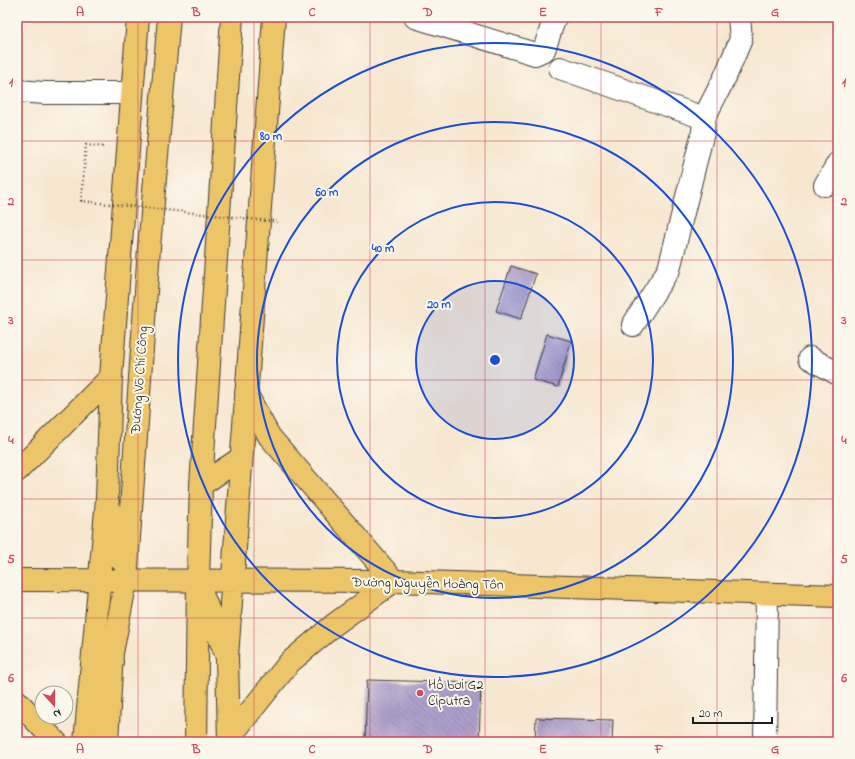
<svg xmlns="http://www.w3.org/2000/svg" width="855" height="759" font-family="'Indie Flower',sans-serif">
<defs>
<pattern id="building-back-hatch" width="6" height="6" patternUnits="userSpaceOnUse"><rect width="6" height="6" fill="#ad9fcb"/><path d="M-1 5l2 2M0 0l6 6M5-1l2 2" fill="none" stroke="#8c81a4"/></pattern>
</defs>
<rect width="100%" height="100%" fill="#fbf7ec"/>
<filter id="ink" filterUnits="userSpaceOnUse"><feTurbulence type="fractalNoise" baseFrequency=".025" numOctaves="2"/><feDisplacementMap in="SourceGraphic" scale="8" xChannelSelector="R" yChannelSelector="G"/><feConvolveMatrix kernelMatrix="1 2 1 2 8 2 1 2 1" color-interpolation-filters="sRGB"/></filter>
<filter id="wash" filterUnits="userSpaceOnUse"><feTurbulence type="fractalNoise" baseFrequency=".012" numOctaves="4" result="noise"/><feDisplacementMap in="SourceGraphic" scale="16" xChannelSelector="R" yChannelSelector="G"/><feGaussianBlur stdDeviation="0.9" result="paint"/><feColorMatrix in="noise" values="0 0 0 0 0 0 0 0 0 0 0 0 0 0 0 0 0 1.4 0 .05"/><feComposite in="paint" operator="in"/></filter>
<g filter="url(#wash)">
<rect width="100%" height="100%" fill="#f7e7d0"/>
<g id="blocks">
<!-- building -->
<path fill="url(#building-back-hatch)" d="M 511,266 L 536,274 L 521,319 L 496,311 Z
M 547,334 L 571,341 L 558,387 L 533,380 Z
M 367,680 L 481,683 L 479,742 L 365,742 Z
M 536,718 L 613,720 L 612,742 L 535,742 Z"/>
</g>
</g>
<g filter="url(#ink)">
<use href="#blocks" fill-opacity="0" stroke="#3d3a37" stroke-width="1"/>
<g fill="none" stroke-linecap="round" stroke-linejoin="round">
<defs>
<path id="minor" d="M 415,17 L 535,54 L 544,50 L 555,17
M 560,68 L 704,118
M 17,91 L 45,93 L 132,93
M 825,185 L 838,163
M 633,325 L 669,269 L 703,132 L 704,118 L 725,77 L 741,39 L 739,17
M 810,358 L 838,374
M 765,742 L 767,595"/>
<path id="major" d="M 246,393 L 269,436 L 394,581
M 17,471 L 111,377
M 17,580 L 394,581 L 838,596
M 17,701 L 56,742
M 229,738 L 290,662 L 335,624 L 394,581
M 85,742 L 107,499 L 111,377 L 138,17
M 229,742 L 227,657 L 274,17"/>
<path id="highway" d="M 201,485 L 241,458
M 107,499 L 121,560
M 202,594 L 227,657
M 91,674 L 112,662
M 107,742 L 112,653 L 126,581 L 149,248 L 169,17
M 196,742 L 198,581 L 201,485 L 232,17"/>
</defs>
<!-- minor casing -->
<use href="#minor" stroke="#3d3a37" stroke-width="24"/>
<!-- major casing -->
<use href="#major" stroke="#3d3a37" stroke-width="24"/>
<!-- highway casing -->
<use href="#highway" stroke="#3d3a37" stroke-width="24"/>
<!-- path -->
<path stroke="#3d3a37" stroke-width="2.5" stroke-dasharray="1 3" stroke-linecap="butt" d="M 81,201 L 86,145 L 105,147"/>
<!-- minor -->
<use href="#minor" stroke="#fff" stroke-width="22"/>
<!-- major -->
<use href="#major" stroke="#edc569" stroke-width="22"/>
<!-- highway -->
<use href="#highway" stroke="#edc569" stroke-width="22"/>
<!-- path-bridge -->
<path stroke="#3d3a37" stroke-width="2.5" stroke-dasharray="1 3" stroke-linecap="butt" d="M 81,201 L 279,222"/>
</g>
</g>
<!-- grid -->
<path fill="none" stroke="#d1495b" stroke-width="1" stroke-opacity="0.55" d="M 138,17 L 138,742M 254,17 L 254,742M 370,17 L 370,742M 485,17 L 485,742M 601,17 L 601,742M 717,17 L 717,742M 17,141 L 838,141M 17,260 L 838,260M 17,380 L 838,380M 17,499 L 838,499M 17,618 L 838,618"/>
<!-- distance rings -->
<circle cx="495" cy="360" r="79" fill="#1d4ed8" fill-opacity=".12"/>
<g fill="none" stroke="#1d4ed8" stroke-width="2">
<circle cx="495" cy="360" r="79"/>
<circle cx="495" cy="360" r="158"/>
<circle cx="495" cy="360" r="238"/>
<circle cx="495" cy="360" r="317"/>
</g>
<!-- markers -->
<circle fill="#d1495b" stroke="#fbf7ec" stroke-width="1.5" cx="420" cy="693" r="4"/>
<g text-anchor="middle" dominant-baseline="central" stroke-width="4" stroke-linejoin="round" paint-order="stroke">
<!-- street labels -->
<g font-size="14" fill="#1c1c1c" stroke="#fbf7ec">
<text transform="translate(140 380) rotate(-86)">Đường Võ Chí Công</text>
<text transform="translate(428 584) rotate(1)">Đường Nguyễn Hoàng Tôn</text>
</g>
<!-- poi labels -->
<g font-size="14" fill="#1c1c1c" stroke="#fbf7ec" text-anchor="start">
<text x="428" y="685">Hồ bơi G2<tspan x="428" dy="16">Ciputra</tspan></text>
</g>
</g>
<circle cx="495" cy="360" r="6" fill="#1d4ed8" stroke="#fbf7ec" stroke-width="2"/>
<g font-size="12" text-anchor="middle" font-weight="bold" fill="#1d4ed8" stroke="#fbf7ec" stroke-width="4" stroke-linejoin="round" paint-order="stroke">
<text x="271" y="140">80 m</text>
<text x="327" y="196">60 m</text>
<text x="383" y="252">40 m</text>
<text x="439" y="308">20 m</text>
</g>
<!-- margin -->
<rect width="855" height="759" fill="none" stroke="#fbf7ec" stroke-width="44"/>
<!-- north arrow -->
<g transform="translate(54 705) rotate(159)"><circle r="19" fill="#fbf7ec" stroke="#a29f99"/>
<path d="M0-3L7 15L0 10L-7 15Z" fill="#d1495b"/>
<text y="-6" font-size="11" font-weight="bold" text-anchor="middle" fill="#1c1c1c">N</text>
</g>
<!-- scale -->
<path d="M693 717v6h79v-6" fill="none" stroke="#1c1c1c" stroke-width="2"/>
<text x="699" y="717" font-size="12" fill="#1c1c1c" stroke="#fbf7ec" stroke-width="3" paint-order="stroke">20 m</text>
<rect x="22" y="22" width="811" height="715" fill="none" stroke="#d1495b" stroke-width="1.5"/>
<g font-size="13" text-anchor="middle" font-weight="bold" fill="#d1495b">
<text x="80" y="16">A</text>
<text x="196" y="16">B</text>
<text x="312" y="16">C</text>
<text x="428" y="16">D</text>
<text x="543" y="16">E</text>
<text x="659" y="16">F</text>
<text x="775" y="16">G</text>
<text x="11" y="86">1</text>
<text x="844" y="86">1</text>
<text x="11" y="205">2</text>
<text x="844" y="205">2</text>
<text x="11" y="324">3</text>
<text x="844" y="324">3</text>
<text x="11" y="444">4</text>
<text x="844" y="444">4</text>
<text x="11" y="563">5</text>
<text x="844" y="563">5</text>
<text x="11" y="682">6</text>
<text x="844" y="682">6</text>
<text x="80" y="753">A</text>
<text x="196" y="753">B</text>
<text x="312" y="753">C</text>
<text x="428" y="753">D</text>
<text x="543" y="753">E</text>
<text x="659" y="753">F</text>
<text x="775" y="753">G</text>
</g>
</svg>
